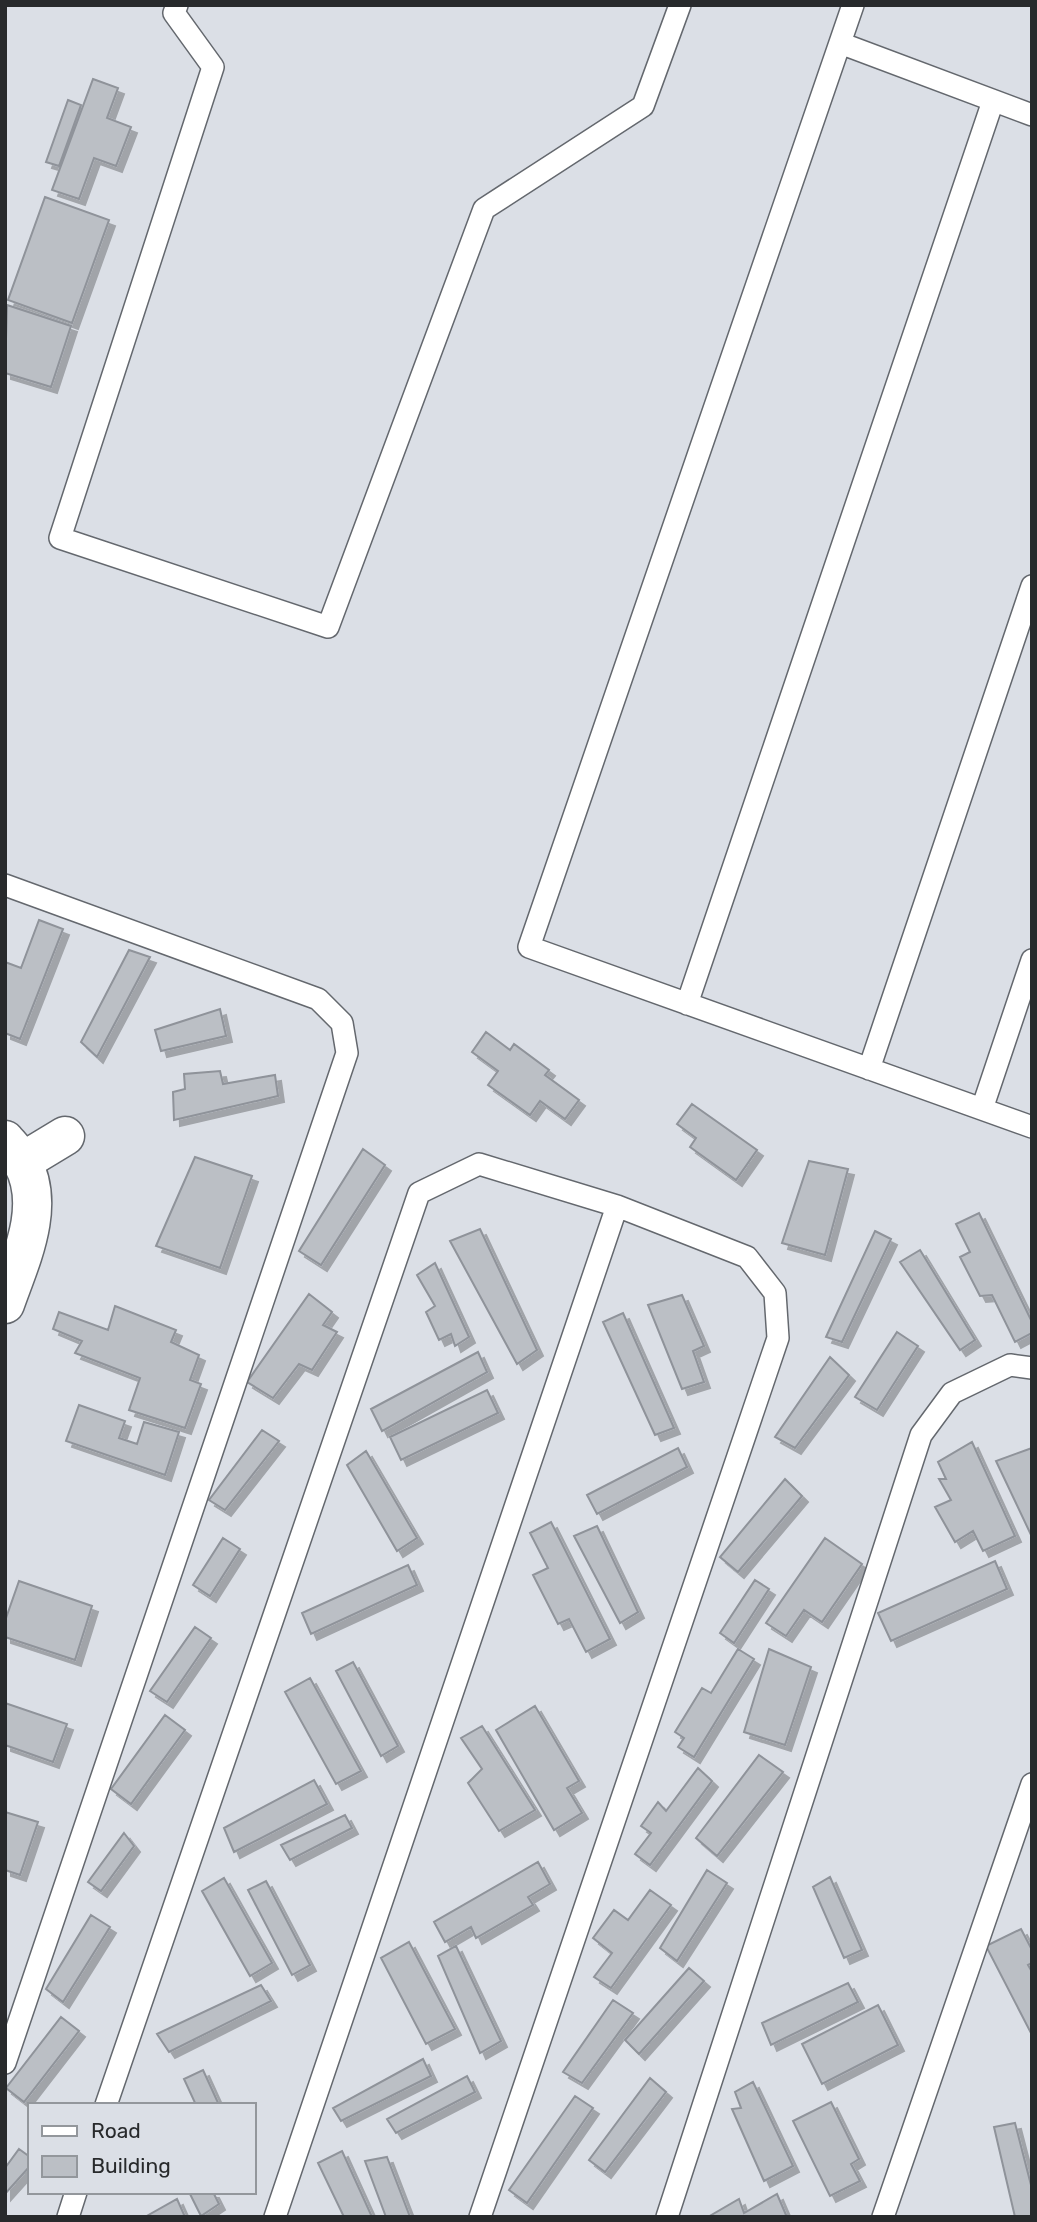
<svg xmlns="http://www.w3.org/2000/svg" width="1037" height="2222" font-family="Rubik,sans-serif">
<defs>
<filter id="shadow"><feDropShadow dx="6" dy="6" stdDeviation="0" flood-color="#0004"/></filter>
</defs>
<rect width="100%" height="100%" fill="#dbdfe6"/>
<!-- building -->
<path fill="#bbbfc5" stroke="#8f939a" stroke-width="2" filter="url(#shadow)" d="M 93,79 L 118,88 L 107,118 L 131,127 L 116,166 L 94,158 L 79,199 L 52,190 Z
M 68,100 L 81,105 L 59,166 L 46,162 Z
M 45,197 L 109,220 L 72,323 L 8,300 Z
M 7,305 L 71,326 L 51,387 L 5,373 Z
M 39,920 L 63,929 L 20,1039 L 5,1033 L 5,962 L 21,968 Z
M 129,950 L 150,957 L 97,1057 L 81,1042 Z
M 220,1009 L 226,1036 L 161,1051 L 155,1030 Z
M 486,1032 L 510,1050 L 514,1044 L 549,1070 L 545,1075 L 579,1100 L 565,1119 L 540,1101 L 530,1115 L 488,1085 L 498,1071 L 472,1052 Z
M 220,1071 L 223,1084 L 275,1075 L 278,1096 L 174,1120 L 173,1092 L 185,1089 L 184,1074 Z
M 692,1104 L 757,1150 L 736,1180 L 690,1147 L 696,1138 L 677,1124 Z
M 363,1149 L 385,1165 L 321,1265 L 299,1251 Z
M 195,1157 L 252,1176 L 220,1268 L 156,1246 Z
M 809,1161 L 848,1169 L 825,1255 L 782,1243 Z
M 979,1213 L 1032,1322 L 1032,1333 L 1015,1342 L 992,1295 L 980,1296 L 960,1257 L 970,1252 L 956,1224 Z
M 480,1229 L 537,1350 L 517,1364 L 450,1241 Z
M 875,1231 L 891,1239 L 842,1342 L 826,1337 Z
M 920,1250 L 975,1340 L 960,1350 L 900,1262 Z
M 435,1263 L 469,1337 L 455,1346 L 451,1334 L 439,1340 L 426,1312 L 435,1306 L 417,1275 Z
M 309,1294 L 332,1312 L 323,1325 L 337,1332 L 312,1370 L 299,1364 L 273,1398 L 247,1382 Z
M 682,1295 L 704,1346 L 693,1351 L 704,1382 L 682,1389 L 648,1305 Z
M 115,1306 L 176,1330 L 171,1342 L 199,1355 L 190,1380 L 201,1384 L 185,1428 L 129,1410 L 140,1378 L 75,1353 L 82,1341 L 53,1329 L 59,1312 L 108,1330 Z
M 623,1313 L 674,1428 L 655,1435 L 603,1322 Z
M 897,1332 L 918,1346 L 877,1410 L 855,1397 Z
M 478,1352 L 487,1372 L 382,1431 L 371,1409 Z
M 830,1357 L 849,1375 L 795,1448 L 775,1437 Z
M 487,1390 L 498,1413 L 401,1460 L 390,1437 Z
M 79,1405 L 125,1421 L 119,1438 L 137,1444 L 144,1422 L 179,1432 L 165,1475 L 66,1441 Z
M 262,1430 L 279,1441 L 225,1510 L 209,1500 Z
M 972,1442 L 1015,1536 L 983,1551 L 973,1531 L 955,1542 L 935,1507 L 951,1500 L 939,1479 L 946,1479 L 938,1462 Z
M 678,1448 L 687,1467 L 597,1514 L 587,1495 Z
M 1032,1448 L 1032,1537 L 996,1461 Z
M 366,1451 L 417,1538 L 397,1551 L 347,1465 Z
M 785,1479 L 802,1496 L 738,1572 L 720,1557 Z
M 551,1522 L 610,1639 L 586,1652 L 569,1619 L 558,1624 L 533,1575 L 548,1568 L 530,1533 Z
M 597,1526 L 638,1612 L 620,1623 L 574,1536 Z
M 223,1538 L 240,1549 L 210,1596 L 193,1585 Z
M 825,1538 L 862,1564 L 822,1622 L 804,1610 L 786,1636 L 766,1623 Z
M 995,1561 L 1007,1589 L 891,1641 L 878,1613 Z
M 408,1565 L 417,1585 L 311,1634 L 302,1613 Z
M 755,1580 L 769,1589 L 734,1643 L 720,1633 Z
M 19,1581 L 92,1606 L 75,1660 L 5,1637 L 5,1621 Z
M 195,1627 L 211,1638 L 167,1702 L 150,1691 Z
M 738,1649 L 754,1659 L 694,1757 L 678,1747 L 684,1738 L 675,1732 L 702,1688 L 711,1693 Z
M 769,1649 L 811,1667 L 785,1745 L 744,1732 Z
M 353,1662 L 398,1746 L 381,1756 L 336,1671 Z
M 310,1678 L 361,1771 L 336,1784 L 285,1692 Z
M 5,1703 L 67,1724 L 53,1762 L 5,1745 Z
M 535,1706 L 579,1781 L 567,1788 L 582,1813 L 554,1830 L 496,1730 Z
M 165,1715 L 185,1730 L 131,1804 L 111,1789 Z
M 482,1726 L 535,1810 L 499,1831 L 468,1783 L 482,1769 L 461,1738 Z
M 759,1755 L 783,1772 L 717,1856 L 696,1838 Z
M 698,1768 L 712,1781 L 650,1865 L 635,1854 L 651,1833 L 641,1826 L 658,1802 L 666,1811 Z
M 314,1780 L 327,1804 L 234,1852 L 224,1828 Z
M 5,1812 L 38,1822 L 20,1875 L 5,1870 Z
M 345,1815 L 352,1828 L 290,1860 L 281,1845 Z
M 124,1833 L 134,1846 L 101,1891 L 88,1882 Z
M 538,1862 L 550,1884 L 528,1897 L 533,1905 L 476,1938 L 471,1927 L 445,1942 L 434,1922 Z
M 707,1870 L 727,1883 L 677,1961 L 660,1948 Z
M 830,1877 L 862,1950 L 844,1958 L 813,1887 Z
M 224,1878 L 272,1963 L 250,1976 L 202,1891 Z
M 266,1881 L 310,1965 L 292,1975 L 248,1890 Z
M 650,1890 L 671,1905 L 611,1988 L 594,1977 L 612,1953 L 593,1938 L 614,1910 L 628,1920 Z
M 91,1915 L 110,1927 L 63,2002 L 46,1989 Z
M 1021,1929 L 1032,1950 L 1032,1963 L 1028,1965 L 1032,1972 L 1032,2035 L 986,1946 Z
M 409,1942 L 455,2029 L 426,2044 L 381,1958 Z
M 456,1946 L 501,2041 L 480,2053 L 438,1956 Z
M 689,1968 L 704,1981 L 639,2054 L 625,2040 Z
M 848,1983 L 858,2002 L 771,2045 L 762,2023 Z
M 261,1985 L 271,2001 L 169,2052 L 157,2034 Z
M 613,2000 L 633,2013 L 582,2083 L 563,2072 Z
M 878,2005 L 898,2045 L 822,2084 L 802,2044 Z
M 61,2017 L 79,2031 L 24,2102 L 6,2088 Z
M 423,2059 L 431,2076 L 341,2121 L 333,2108 Z
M 203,2070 L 219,2105 L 196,2105 L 184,2079 Z
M 467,2076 L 475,2092 L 396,2133 L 387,2119 Z
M 650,2078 L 666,2092 L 605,2172 L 589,2160 Z
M 753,2082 L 793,2166 L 764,2181 L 732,2109 L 741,2108 L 735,2092 Z
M 575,2096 L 593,2108 L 527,2203 L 509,2190 Z
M 831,2102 L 859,2159 L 851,2164 L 860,2181 L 830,2196 L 793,2121 Z
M 1015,2123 L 1032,2189 L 1032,2217 L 1015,2217 L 994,2127 Z
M 19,2149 L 30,2157 L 30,2166 L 5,2194 L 5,2168 Z
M 342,2151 L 372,2217 L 344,2217 L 318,2163 Z
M 387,2157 L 410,2217 L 386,2217 L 365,2161 Z
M 189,2192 L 213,2192 L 219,2204 L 201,2216 Z
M 777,2194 L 786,2215 L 783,2217 L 708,2217 L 739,2199 L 744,2213 Z
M 177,2199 L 185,2217 L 145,2217 Z"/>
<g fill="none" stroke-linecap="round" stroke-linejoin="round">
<defs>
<path id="lane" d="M 177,5 L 174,13 L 213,67 L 60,538 L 328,627 L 484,209 L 643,106 L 680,5
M 853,5 L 529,947 L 1032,1127
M 840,43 L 1032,115
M 5,885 L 318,999 L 342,1023 L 347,1053 L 5,2063
M 687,1004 L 993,101
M 869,1069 L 1032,586
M 982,1109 L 1032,960
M 106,2105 L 419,1193 L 479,1164 L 617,1206 L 747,1257 L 775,1293 L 778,1338 L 480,2217
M 68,2217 L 76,2192
M 275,2217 L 617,1206
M 667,2217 L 921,1435 L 952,1393 L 1010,1365 L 1032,1368
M 883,2217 L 1032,1784"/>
<path id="street" d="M 5,1140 C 11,1147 18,1154 22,1162 C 47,1206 20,1261 5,1304
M 22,1162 L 65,1136"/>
</defs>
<!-- lane casing -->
<use href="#lane" stroke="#64686e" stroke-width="24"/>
<!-- street casing -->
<use href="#street" stroke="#64686e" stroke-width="41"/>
<!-- lane -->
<use href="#lane" stroke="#fff" stroke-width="21"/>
<!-- street -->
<use href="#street" stroke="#fff" stroke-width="38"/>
</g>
<!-- border -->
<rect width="1037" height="2222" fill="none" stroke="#282a2c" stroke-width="14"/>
<!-- legend -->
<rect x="28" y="2103" width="228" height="91" fill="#dbdfe6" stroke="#93979c" stroke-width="2"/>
<rect x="42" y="2126" width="35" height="10" fill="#ffffff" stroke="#93979c" stroke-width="2"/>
<text x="91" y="2138" font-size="21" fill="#282a2c">Road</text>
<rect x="42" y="2156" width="35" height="21" fill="#bbbfc5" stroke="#93979c" stroke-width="2"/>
<text x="91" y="2173" font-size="21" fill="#282a2c">Building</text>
</svg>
